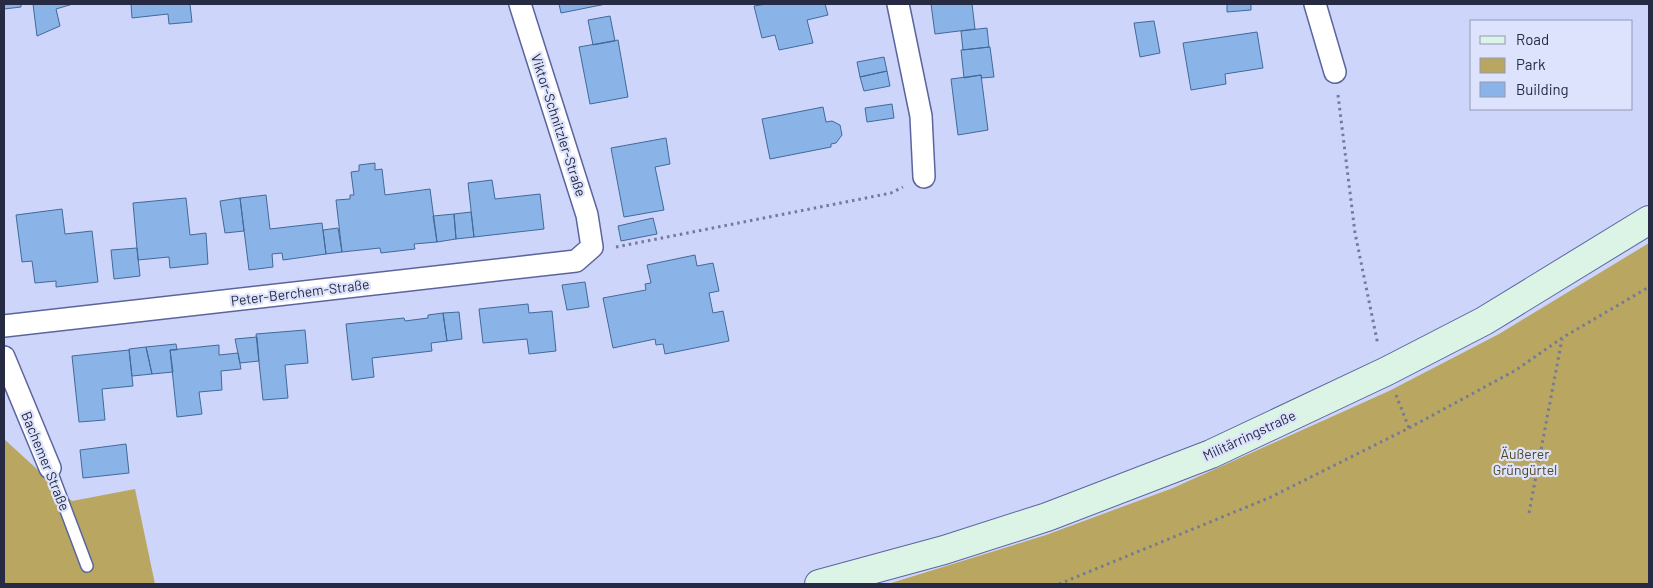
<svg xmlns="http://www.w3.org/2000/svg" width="1653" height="588" font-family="Barlow,sans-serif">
<rect width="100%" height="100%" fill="#cdd5fb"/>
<!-- green -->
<path fill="#b9a761" d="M 1649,243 L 1649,584 L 888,584 L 1046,535 L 1173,488 L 1389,391 L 1499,334 Z
M 4,439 L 72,501 L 135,489 L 155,584 L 4,584 Z"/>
<!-- building -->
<path fill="#8ab3e8" stroke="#436999" d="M 4,4 L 21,4 L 21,7 L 4,9 Z
M 33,4 L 73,4 L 56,9 L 60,26 L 37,36 Z
M 131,4 L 190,4 L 192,22 L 169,24 L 168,14 L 132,18 Z
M 559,4 L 606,4 L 561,13 Z
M 766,4 L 825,4 L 828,15 L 807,20 L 813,43 L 779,50 L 775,35 L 762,38 L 754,6 Z
M 931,4 L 972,4 L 975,29 L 935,34 Z
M 1227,4 L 1251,4 L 1251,10 L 1227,12 Z
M 610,16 L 615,41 L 593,45 L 588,20 Z
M 1154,21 L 1160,53 L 1140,57 L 1134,23 Z
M 987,28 L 989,47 L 963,50 L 961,31 Z
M 1257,32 L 1263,68 L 1225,74 L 1226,84 L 1191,90 L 1183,43 Z
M 618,40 L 628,97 L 590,104 L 579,47 Z
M 990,47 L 994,77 L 982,78 L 981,75 L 964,78 L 961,50 Z
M 884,57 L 887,71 L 860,77 L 857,62 Z
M 887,71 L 890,86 L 864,91 L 860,77 Z
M 981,75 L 988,130 L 958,135 L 951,79 Z
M 892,104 L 894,118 L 867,122 L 865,108 Z
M 823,107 L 826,122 L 832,121 L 840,125 L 842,135 L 836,143 L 831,144 L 831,147 L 770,159 L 762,119 Z
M 666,138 L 670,164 L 655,167 L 664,210 L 624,217 L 611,148 Z
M 375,163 L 375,170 L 382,169 L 385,195 L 430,189 L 437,242 L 414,244 L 415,249 L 381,253 L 380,248 L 342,252 L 336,200 L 350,199 L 350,195 L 354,195 L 351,172 L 359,171 L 359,165 Z
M 492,180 L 495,199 L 540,194 L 544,229 L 474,237 L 468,183 Z
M 266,195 L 270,229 L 322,223 L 326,254 L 283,260 L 282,253 L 272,254 L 273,267 L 249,270 L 240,198 Z
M 186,198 L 190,235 L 206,233 L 208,264 L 170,268 L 169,257 L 138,260 L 133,203 Z
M 240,198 L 244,231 L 225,233 L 220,201 Z
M 62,209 L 65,234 L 92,231 L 98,282 L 56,287 L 56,281 L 35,283 L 32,261 L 22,262 L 16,215 Z
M 471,212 L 474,237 L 456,239 L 454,214 Z
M 454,214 L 456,239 L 437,242 L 433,216 Z
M 653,218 L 657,234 L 621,241 L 618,226 Z
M 338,228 L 342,252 L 326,254 L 323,230 Z
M 137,248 L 140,276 L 114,279 L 111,250 Z
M 695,255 L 697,266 L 713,263 L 719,291 L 709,293 L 713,313 L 723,311 L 729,341 L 665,354 L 663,344 L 656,345 L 655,339 L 613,348 L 603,298 L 646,290 L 645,284 L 651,283 L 647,265 Z
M 585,282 L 589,307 L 567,310 L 562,285 Z
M 528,304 L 529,313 L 552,311 L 556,351 L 529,354 L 527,339 L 483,343 L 479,309 Z
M 459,312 L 462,339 L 447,341 L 443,313 Z
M 443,313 L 447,341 L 431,343 L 432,351 L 372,358 L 374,377 L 352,380 L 346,324 L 404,318 L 405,321 L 428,318 L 428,315 Z
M 305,330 L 308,363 L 285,365 L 288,398 L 263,400 L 256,334 Z
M 257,337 L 259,361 L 240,363 L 235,339 Z
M 176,344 L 177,350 L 170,350 L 173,372 L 152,374 L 146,347 Z
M 219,345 L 219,355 L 238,353 L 241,369 L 221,371 L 222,390 L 199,392 L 202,414 L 177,417 L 170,350 Z
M 146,347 L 152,374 L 132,376 L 129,349 Z
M 129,350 L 133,386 L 102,389 L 105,420 L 79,422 L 72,356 Z
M 126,444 L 129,473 L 83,478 L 80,450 Z"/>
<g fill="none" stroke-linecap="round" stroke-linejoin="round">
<defs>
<path id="lane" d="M 50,468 L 87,566"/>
<path id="street" d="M 898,4 L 921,116 L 924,177
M 1315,4 L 1335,72
M 4,326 L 576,261 L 592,247 L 587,215 L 520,4
M 4,357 L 50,468"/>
<path id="secondary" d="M 819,584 L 944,550 L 1047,517 L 1211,454 L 1387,371 L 1484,321 L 1649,220"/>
</defs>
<!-- lane casing -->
<use href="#lane" stroke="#5b659d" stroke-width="14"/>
<!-- street casing -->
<use href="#street" stroke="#5b659d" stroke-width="24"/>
<!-- secondary casing -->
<use href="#secondary" stroke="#5b659d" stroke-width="30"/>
<!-- path -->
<path stroke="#747a99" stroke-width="3" stroke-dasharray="2.5 4" stroke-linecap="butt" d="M 1338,95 L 1355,233 L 1378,345
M 616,247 L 891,193 L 903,187
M 1396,395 L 1409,428
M 1529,513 L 1562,339
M 1059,584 L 1271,497 L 1409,428 L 1516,370 L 1562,338 L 1649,287"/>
<!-- lane -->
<use href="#lane" stroke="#fff" stroke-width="11"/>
<!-- street -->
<use href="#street" stroke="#fff" stroke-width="21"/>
<!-- secondary -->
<use href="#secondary" stroke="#dcf4e5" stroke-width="28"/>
</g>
<g text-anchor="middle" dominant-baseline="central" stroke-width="4.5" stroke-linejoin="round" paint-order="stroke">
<!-- street labels -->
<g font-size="14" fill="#262a43" stroke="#dde3fd">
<text transform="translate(559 125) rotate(72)">Viktor-Schnitzler-Straße</text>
<text transform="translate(300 292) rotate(-7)">Peter-Berchem-Straße</text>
<text transform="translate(1249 435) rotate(-25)">Militärringstraße</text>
<text transform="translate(46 461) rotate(68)">Bachemer Straße</text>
</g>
<!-- park labels -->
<g font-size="14" fill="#504721" stroke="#dde3fd">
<text x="1525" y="453">Äußerer<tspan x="1525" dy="16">Grüngürtel</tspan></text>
</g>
</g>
<!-- border -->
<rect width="1653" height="588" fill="none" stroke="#262a43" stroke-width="10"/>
<!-- legend -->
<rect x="1470" y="20" width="162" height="90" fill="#dde3fd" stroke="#9499b3"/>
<rect x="1480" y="36" width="25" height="8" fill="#dcf4e5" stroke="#9499b3"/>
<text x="1516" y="45" font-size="15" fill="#262a43">Road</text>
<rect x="1480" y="58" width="25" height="15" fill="#b9a761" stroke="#9499b3"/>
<text x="1516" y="70" font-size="15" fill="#262a43">Park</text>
<rect x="1480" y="82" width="25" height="15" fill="#8ab3e8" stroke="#9499b3"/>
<text x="1516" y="95" font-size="15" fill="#262a43">Building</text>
</svg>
